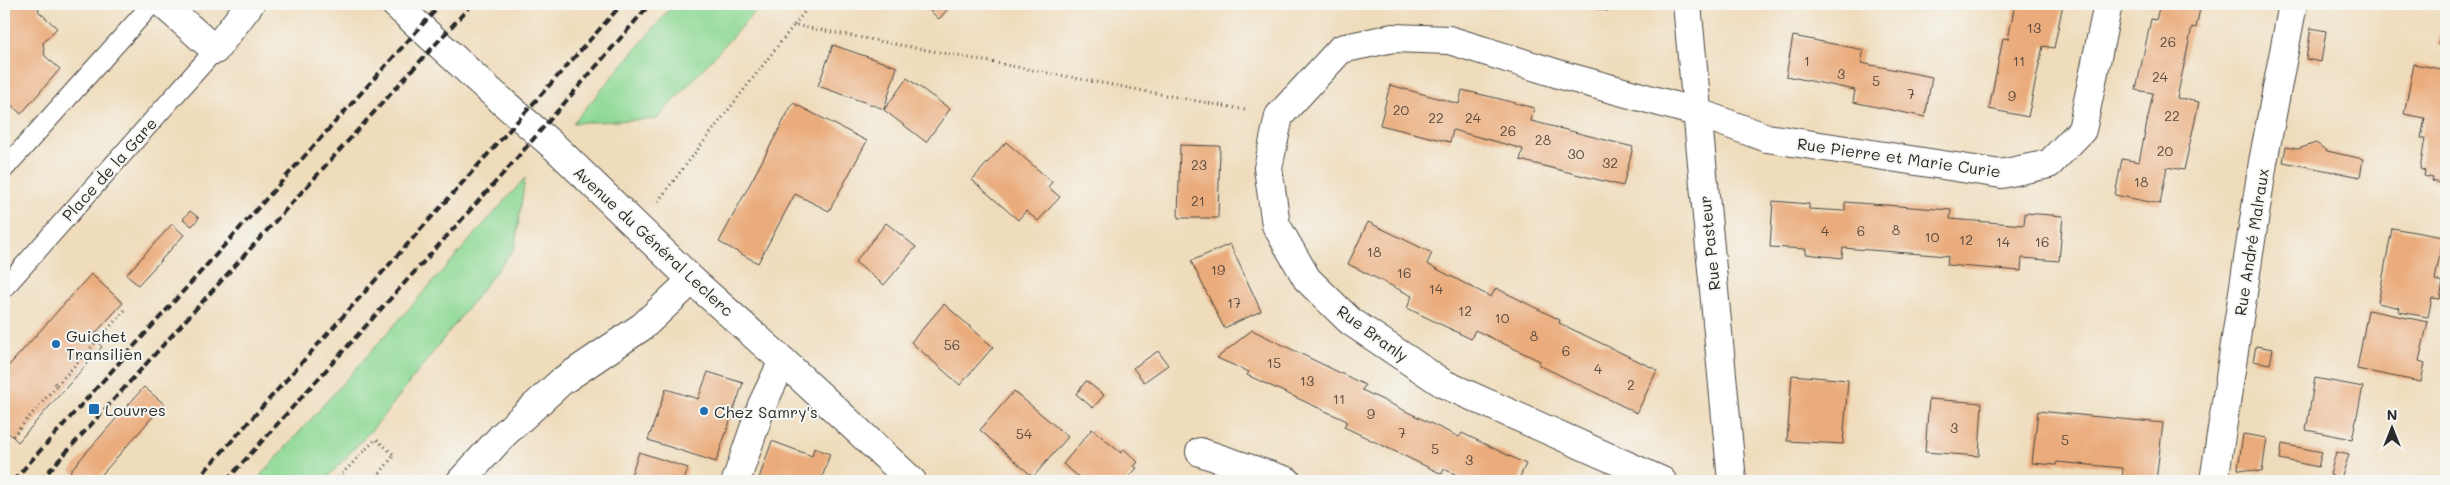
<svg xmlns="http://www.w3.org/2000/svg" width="2450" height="485" font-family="Mali,sans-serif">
<rect width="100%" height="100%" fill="#f6f6f2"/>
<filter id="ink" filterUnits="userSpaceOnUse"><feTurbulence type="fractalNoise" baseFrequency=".02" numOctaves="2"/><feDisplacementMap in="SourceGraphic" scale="10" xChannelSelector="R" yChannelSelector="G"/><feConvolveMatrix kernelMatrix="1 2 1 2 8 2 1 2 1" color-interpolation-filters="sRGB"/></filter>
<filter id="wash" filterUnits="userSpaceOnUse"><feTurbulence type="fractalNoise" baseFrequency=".0096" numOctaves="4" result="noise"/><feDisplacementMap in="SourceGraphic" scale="20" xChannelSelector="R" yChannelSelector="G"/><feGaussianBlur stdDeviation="1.12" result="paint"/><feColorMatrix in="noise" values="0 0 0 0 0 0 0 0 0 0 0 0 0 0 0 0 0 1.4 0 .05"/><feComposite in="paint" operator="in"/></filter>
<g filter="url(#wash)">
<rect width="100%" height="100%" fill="#efdcbb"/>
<!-- green -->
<path fill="#8fd995" stroke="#5d8260" d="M 674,4 L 762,4 L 657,119 L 573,123 Z
M 525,178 L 515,247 L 378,423 L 324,481 L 256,481 Z"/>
<g id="blocks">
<!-- building -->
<path fill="#eaac7c" d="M 4,4 L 38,4 L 39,12 L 57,28 L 43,43 L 45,56 L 60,69 L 21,114 L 8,102 L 4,102 Z
M 922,4 L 952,4 L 939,19 Z
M 1572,4 L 1609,4 L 1608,11 Z
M 2015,4 L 2063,4 L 2054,48 L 2043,46 L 2028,117 L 1989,109 L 2003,38 L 2008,39 Z
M 2160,4 L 2201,4 L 2196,28 L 2192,27 L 2177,98 L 2199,102 L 2184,170 L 2167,167 L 2160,204 L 2115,195 L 2122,159 L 2139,162 L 2153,93 L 2136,90 L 2151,19 L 2156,20 Z
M 2445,8 L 2446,8 L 2446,47 L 2438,45 Z
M 2311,28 L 2326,31 L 2321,62 L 2306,59 Z
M 1793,36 L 1864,50 L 1861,63 L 1932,77 L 1925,117 L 1853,102 L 1855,90 L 1786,76 Z
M 833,45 L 897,67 L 884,109 L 818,86 Z
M 2414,64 L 2446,70 L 2446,184 L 2432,181 L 2433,178 L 2424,176 L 2425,171 L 2420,169 L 2425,138 L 2421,138 L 2425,118 L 2404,114 Z
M 907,78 L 950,109 L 926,142 L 884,110 Z
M 1390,85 L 1459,104 L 1462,90 L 1496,98 L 1534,108 L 1531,121 L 1633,147 L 1623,186 L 1520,160 L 1523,149 L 1453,130 L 1450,142 L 1380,125 Z
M 793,103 L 867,141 L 829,211 L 795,194 L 758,263 L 719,242 Z
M 1006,142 L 1052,182 L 1048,187 L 1060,197 L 1038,221 L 1026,211 L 1018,220 L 972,180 Z
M 2316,143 L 2327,151 L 2363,159 L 2360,177 L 2283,162 L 2286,147 L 2298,149 Z
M 1180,145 L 1220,146 L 1218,218 L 1178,218 Z
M 1773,201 L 1809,204 L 1809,209 L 1845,211 L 1845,202 L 1951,210 L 1950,219 L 2024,225 L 2025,213 L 2063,216 L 2059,261 L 2022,258 L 2021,271 L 1947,265 L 1948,256 L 1843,248 L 1842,258 L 1806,254 L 1806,249 L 1770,247 Z
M 190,211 L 199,218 L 192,226 L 183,219 Z
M 1368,222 L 1432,253 L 1427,264 L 1491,297 L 1496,288 L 1560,320 L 1559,323 L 1657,370 L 1637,413 L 1539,365 L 1540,361 L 1475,330 L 1471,339 L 1407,308 L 1412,296 L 1348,264 Z
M 886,223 L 916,247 L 884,285 L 855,262 Z
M 172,224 L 184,235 L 138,285 L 126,275 Z
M 2392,228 L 2443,237 L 2435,280 L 2443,282 L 2440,299 L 2432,298 L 2428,317 L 2399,312 L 2400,308 L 2378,303 Z
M 1230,244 L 1261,311 L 1224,328 L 1191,261 Z
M 91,274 L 123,303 L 92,337 L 102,347 L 18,442 L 7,431 L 4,434 L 4,371 Z
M 944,304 L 993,347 L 960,385 L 911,342 Z
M 2368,310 L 2428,322 L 2419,361 L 2425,363 L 2421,382 L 2357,369 Z
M 1252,330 L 1365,385 L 1362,390 L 1459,437 L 1462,433 L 1526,464 L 1518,481 L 1470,481 L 1444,469 L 1442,474 L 1344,427 L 1347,421 L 1247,375 L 1249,372 L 1217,358 Z
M 2256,346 L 2273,349 L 2270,364 L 2253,361 Z
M 1158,351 L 1168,365 L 1144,382 L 1133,368 Z
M 708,372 L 743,383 L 716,462 L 648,440 L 666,389 L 698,399 Z
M 1792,375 L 1848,380 L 1843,444 L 1787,441 Z
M 2315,378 L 2363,387 L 2352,439 L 2306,430 Z
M 1086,381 L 1104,395 L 1093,408 L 1076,394 Z
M 144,387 L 164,404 L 96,481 L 81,481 L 70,471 Z
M 1014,391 L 1068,437 L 1033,477 L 980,430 Z
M 1929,399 L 1982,403 L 1979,456 L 1925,452 Z
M 2038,411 L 2163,423 L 2156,481 L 2122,481 L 2123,468 L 2057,462 L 2056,465 L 2032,463 Z
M 1092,429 L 1121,453 L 1124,449 L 1138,462 L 1134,466 L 1137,468 L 1125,481 L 1084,481 L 1063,464 Z
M 2243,434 L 2267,438 L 2262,472 L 2238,469 Z
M 772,441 L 812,456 L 814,448 L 830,454 L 821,481 L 758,481 Z
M 2282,444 L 2322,452 L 2318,467 L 2280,459 Z
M 639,452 L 688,468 L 684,481 L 629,481 Z
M 2336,452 L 2349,455 L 2341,478 L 2330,475 Z"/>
</g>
</g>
<g filter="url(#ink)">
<use href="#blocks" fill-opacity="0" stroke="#484641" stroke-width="1"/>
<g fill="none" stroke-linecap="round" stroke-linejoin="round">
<defs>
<path id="service" d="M 4,169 L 152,4
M 4,288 L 215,50"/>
<path id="minor" d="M 1687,4 L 1732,481
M 1200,452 L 1287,481
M 461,481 L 504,434 L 562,381 L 643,326 L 692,280
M 736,481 L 762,405 L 783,361
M 1662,481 L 1444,384 L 1350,321 L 1307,279 L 1276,225 L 1268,168 L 1279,116 L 1341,49 L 1393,38 L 1449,40 L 1565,76 L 1696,112 L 1767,138 L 2001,174 L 2049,164 L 2082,130 L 2108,4
M 2214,481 L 2263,162 L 2293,4"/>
<path id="tertiary" d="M 163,4 L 215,50 L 250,4
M 395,4 L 488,89 L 558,150 L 692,280 L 783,361 L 912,481"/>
</defs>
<!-- service casing -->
<use href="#service" stroke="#484641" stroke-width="21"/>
<!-- minor casing -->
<use href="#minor" stroke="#484641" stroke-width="30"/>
<!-- tertiary casing -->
<use href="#tertiary" stroke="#484641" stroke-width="30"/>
<!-- path -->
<path stroke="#484641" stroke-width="3" stroke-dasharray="1 4" stroke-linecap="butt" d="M 794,25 L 811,4
M 658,201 L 794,25 L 1245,110
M 57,385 L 125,310
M 13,436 L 57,385 L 52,381
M 335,481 L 376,439 L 394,455 L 374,481"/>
<!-- service -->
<use href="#service" stroke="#fff" stroke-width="19"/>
<!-- minor -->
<use href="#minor" stroke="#fff" stroke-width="28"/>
<!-- tertiary -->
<use href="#tertiary" stroke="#fff" stroke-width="28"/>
<!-- rail -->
<path stroke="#2b2b2b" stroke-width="4" stroke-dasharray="8 4" stroke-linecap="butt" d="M 13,481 L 441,4
M 40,481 L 472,4
M 196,481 L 622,4
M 226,481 L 510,166 L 650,4"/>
</g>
</g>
<!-- markers -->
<g fill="#1f6fb2" stroke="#f6f6f2" stroke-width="2">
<circle cx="56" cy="344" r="5"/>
<rect x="88" y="403" width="12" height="12" rx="2.5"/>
<circle cx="704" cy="411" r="5"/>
</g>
<g text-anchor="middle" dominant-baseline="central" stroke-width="4" stroke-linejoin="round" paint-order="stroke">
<!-- number labels -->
<g font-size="14" fill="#5b4b3f">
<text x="2034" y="27">13</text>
<text x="2168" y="41">26</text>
<text x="1807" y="60">1</text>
<text x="2019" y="60">11</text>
<text x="1841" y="73">3</text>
<text x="2160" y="76">24</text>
<text x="1876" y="80">5</text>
<text x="1911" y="93">7</text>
<text x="2012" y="95">9</text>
<text x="1401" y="109">20</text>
<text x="2172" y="115">22</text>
<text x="1436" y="117">22</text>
<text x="1473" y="117">24</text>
<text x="1508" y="130">26</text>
<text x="1543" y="139">28</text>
<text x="2165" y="150">20</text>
<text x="1576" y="153">30</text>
<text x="1610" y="162">32</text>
<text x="1199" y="164">23</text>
<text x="2141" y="181">18</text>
<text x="1198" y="200">21</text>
<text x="1896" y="229">8</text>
<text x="1825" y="230">4</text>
<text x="1861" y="230">6</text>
<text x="1932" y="236">10</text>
<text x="1966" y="239">12</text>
<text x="2003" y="241">14</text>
<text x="2042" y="241">16</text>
<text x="1374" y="251">18</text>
<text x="1218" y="269">19</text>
<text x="1404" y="272">16</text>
<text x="1436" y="288">14</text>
<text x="1234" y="302">17</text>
<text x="1465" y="310">12</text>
<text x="1502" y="317">10</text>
<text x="1534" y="335">8</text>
<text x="952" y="344">56</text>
<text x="1566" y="350">6</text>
<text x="1274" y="362">15</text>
<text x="1598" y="368">4</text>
<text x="1307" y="380">13</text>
<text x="1631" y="384">2</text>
<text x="1339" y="398">11</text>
<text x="1371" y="413">9</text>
<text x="1954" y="427">3</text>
<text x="1402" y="432">7</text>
<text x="1024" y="433">54</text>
<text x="2065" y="439">5</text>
<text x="1435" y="448">5</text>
<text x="1469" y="459">3</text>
</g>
<!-- street labels -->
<g font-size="16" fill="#2b2b2b" stroke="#f6f6f2">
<text transform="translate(1899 157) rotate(8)">Rue Pierre et Marie Curie</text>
<text transform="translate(109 169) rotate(-48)">Place de la Gare</text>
<text transform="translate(654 241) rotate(43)">Avenue du Général Leclerc</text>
<text transform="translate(2251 242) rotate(-81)">Rue André Malraux</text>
<text transform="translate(1709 243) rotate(-96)">Rue Pasteur</text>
<text transform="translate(1373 333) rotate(36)">Rue Branly</text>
</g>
<!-- poi labels -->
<g font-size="16" fill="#2b2b2b" stroke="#f6f6f2" text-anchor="start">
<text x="66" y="335">Guichet<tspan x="66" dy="18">Transilien</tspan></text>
<text x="105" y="409">Louvres</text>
<text x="714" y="411">Chez Samry's</text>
</g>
</g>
<!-- margin -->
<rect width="2450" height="485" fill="none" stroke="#f6f6f2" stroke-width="20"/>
<!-- north arrow -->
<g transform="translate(2392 428)" stroke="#f6f6f2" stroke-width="4" paint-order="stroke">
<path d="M0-4L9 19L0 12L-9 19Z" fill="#2b2b2b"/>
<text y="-8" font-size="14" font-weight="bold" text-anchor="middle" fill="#2b2b2b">N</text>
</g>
</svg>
